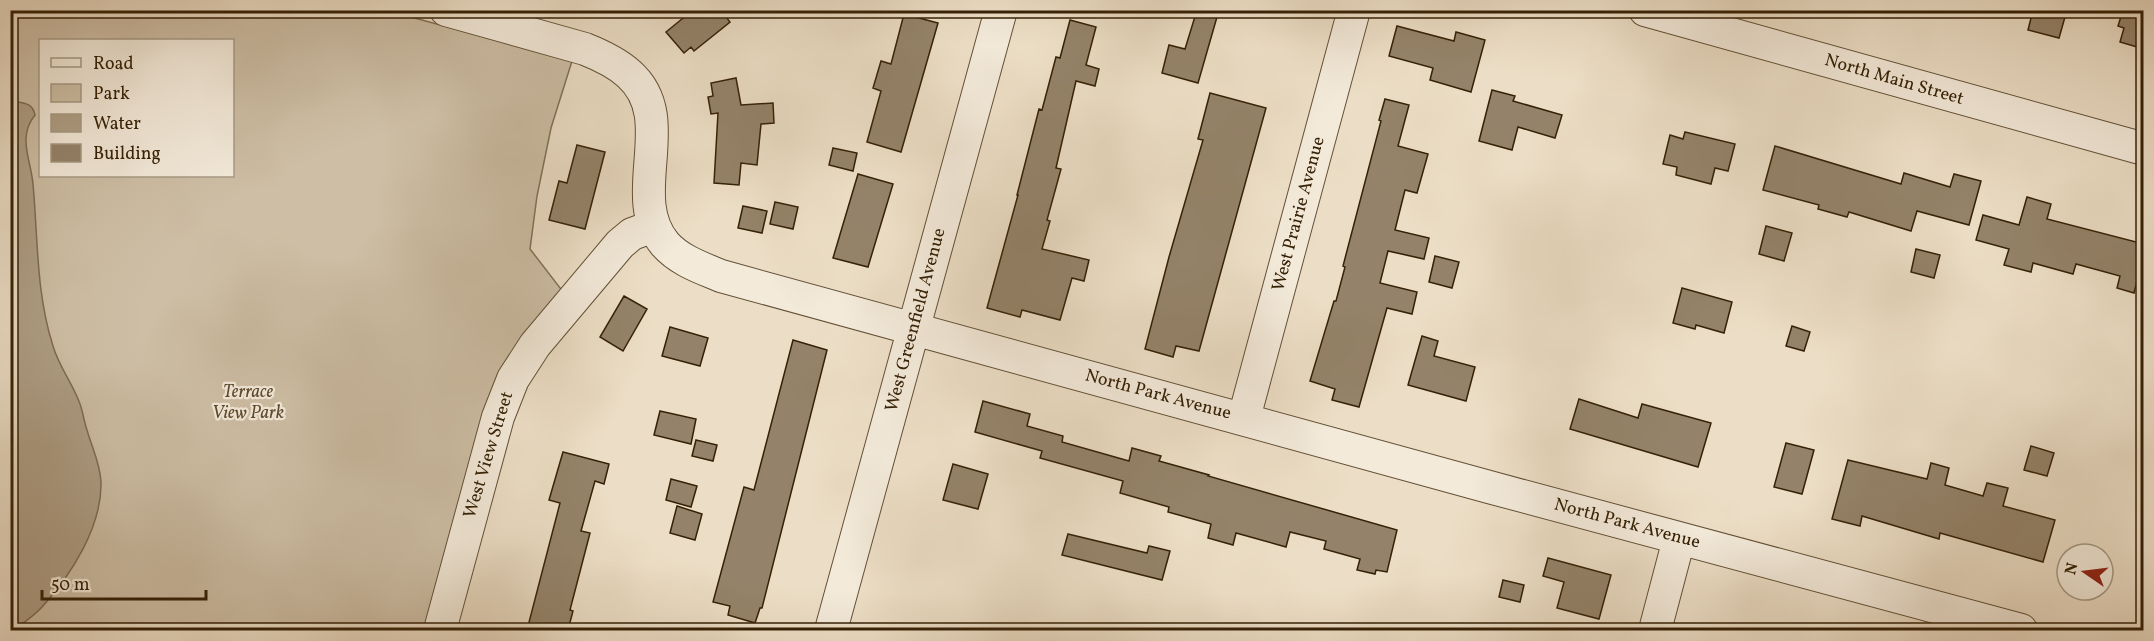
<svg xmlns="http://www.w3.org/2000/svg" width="2154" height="641" font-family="Vollkorn,serif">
<rect width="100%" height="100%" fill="#ecdec6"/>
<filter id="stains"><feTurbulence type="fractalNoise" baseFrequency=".00333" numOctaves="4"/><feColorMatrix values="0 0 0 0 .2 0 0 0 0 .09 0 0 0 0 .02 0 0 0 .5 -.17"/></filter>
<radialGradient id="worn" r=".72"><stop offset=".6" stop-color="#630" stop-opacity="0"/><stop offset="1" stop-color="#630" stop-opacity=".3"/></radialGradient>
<!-- green -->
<path fill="#cdbea5" stroke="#817056" stroke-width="1.5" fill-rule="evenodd" d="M 10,11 L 389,11 L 572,61 L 551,128 L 537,196 L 530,249 L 564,293 L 427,630 L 11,630 ZM 40,40 L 232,40 L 232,176 L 40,176 Z"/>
<!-- water -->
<path fill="#ae9e85" stroke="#7e6c52" stroke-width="1.5" d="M 17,102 C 27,103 33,105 35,115 C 17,137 31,160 33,184 C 38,239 36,293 53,346 C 59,367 73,384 80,404 C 83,412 84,422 87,430 C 92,448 100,463 101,482 C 102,527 71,575 42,607 C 34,616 23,623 14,630 L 11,630 L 10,103 Z"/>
<!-- building -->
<path fill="#94836a" stroke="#352106" stroke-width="1.5" d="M 693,10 L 721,10 L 730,22 L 694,51 L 691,47 L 684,53 L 666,32 Z
M 1197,10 L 1219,10 L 1198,83 L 1162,73 L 1169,45 L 1185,49 Z
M 2033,10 L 2067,10 L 2059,38 L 2028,30 Z
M 2123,10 L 2144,10 L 2144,49 L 2120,42 L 2124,28 L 2118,26 Z
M 904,14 L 938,23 L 901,152 L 867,142 L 881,91 L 873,88 L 881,61 L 891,64 Z
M 1070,20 L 1096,27 L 1086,65 L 1099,69 L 1095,86 L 1076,81 L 1056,168 L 1061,169 L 1047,220 L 1050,221 L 1042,249 L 1089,260 L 1084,281 L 1072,278 L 1060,320 L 1022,310 L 1020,317 L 987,308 L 1018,195 L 1017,195 L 1039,109 L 1042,110 L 1056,57 L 1060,58 Z
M 1397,26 L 1454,41 L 1456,32 L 1485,40 L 1471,92 L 1430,80 L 1433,68 L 1389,56 Z
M 736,78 L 741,105 L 773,103 L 774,123 L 761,124 L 757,165 L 741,163 L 739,185 L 714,183 L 718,113 L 711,114 L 708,97 L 713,96 L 711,83 Z
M 1492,90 L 1515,96 L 1513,101 L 1562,115 L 1555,138 L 1518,127 L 1512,150 L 1479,141 Z
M 1210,93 L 1266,108 L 1199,351 L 1176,346 L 1173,357 L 1145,349 L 1169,257 L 1203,140 L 1198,139 Z
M 1385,99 L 1409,105 L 1398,146 L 1428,154 L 1417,193 L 1405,190 L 1395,230 L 1429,238 L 1424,259 L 1388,251 L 1380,283 L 1417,292 L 1412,314 L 1387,308 L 1359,407 L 1332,400 L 1335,389 L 1310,381 L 1334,301 L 1336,301 L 1345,267 L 1343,266 L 1381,121 L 1379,120 Z
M 1685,132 L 1735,144 L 1728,171 L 1715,168 L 1711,184 L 1676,175 L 1677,167 L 1663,164 L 1670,135 L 1683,139 Z
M 577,145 L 605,152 L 585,229 L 549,220 L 559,181 L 567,183 Z
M 1775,146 L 1901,184 L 1904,173 L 1950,187 L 1954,174 L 1981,181 L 1969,225 L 1917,211 L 1911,231 L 1849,212 L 1847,217 L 1818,209 L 1819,205 L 1763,190 Z
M 833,148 L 857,153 L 853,171 L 829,165 Z
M 858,174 L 893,184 L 868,267 L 833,258 Z
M 2027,197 L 2051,204 L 2047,219 L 2144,244 L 2144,283 L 2137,281 L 2134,293 L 2117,288 L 2120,276 L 2076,264 L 2073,274 L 2033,263 L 2031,272 L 2004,265 L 2009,249 L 1976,240 L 1983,215 L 2019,225 Z
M 775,202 L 798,207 L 793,229 L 770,224 Z
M 743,206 L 767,211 L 762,233 L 738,228 Z
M 1766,226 L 1792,233 L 1784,261 L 1759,254 Z
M 1916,249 L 1940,255 L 1934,278 L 1911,272 Z
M 1435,256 L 1459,262 L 1452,288 L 1429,282 Z
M 1682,288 L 1732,302 L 1724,333 L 1696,325 L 1695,329 L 1673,323 Z
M 624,296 L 647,309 L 623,351 L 600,337 Z
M 1792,326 L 1810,332 L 1804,351 L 1786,346 Z
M 670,327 L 708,338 L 700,366 L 662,356 Z
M 1422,336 L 1438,341 L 1434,356 L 1475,367 L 1466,401 L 1408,385 Z
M 793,340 L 827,350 L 762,608 L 760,608 L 755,623 L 728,615 L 730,606 L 713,602 L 744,487 L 754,490 Z
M 1579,399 L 1638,418 L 1642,404 L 1711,423 L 1698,467 L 1570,429 Z
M 983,401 L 1030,414 L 1027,426 L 1063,436 L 1062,442 L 1129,461 L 1132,448 L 1161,456 L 1159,461 L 1209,475 L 1208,476 L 1397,530 L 1387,572 L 1376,570 L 1375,574 L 1357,570 L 1360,559 L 1324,549 L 1326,541 L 1290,532 L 1286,547 L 1236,533 L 1233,545 L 1208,538 L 1211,524 L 1168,512 L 1169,507 L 1120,493 L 1123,481 L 1040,458 L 1042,451 L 975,432 Z
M 660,411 L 696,419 L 691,444 L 654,435 Z
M 696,440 L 717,445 L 713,461 L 692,456 Z
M 1786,443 L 1814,450 L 1802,494 L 1774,487 Z
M 2031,446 L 2054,453 L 2047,476 L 2024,470 Z
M 563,452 L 609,464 L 604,484 L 595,481 L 581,531 L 590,533 L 570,610 L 573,611 L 568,630 L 527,630 L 560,503 L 549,500 Z
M 1848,460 L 1927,479 L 1931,463 L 1949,468 L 1945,485 L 1983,496 L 1987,483 L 2008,488 L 2003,506 L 2055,520 L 2043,562 L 1940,533 L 1939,539 L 1862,516 L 1860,526 L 1832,519 Z
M 953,464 L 988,474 L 978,509 L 943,500 Z
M 671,479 L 697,486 L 691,507 L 666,500 Z
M 677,506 L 702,514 L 695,540 L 670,533 Z
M 1068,534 L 1147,553 L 1149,546 L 1170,551 L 1162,580 L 1062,555 Z
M 1548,558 L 1611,575 L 1599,619 L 1557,608 L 1564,582 L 1543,576 Z
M 1503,580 L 1524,585 L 1520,602 L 1499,597 Z"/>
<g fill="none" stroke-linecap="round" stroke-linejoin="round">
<defs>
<path id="minor" d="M 446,10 L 585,49 C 600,55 616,62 629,74 C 680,119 624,195 665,244 C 680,261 702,268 721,276 L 1489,487 L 2021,630
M 1645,10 L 2144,149
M 1244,418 L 1354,10
M 440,630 L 498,417 L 513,379 L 535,345 L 620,244 L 632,234 L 654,226
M 831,630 L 1001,10
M 1655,630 L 1679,539"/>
</defs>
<!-- minor casing -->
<use href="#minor" stroke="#635036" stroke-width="34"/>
<!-- minor -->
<use href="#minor" stroke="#f3eada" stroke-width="32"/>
</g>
<g text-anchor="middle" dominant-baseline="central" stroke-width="4.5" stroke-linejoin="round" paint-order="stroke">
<!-- street labels -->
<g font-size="18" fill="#352106" stroke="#f3eada">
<text transform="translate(1894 80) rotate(16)">North Main Street</text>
<text transform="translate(1299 214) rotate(-75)">West Prairie Avenue</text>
<text transform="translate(916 320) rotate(-75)">West Greenfield Avenue</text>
<text transform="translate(1158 395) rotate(15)">North Park Avenue</text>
<text transform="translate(489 455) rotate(-73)">West View Street</text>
<text transform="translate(1627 524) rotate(15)">North Park Avenue</text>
</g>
<!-- park labels -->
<g font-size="18" font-style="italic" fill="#5b482e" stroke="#f3eada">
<text x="248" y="392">Terrace<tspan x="248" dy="21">View Park</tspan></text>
</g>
</g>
<!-- margin -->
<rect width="2154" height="641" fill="none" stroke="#ecdec6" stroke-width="36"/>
<rect x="12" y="12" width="2130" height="617" fill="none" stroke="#352106" stroke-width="3"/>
<rect x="18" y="18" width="2118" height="605" fill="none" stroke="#352106" stroke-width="1.5"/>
<!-- legend -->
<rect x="39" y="39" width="195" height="138" fill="#f3eada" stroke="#a79a85" stroke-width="1.5"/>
<rect x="51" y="58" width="30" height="9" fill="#f3eada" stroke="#a79a85" stroke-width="1.5"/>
<text x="93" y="69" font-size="18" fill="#352106">Road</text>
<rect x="51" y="84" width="30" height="18" fill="#cdbea5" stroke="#a79a85" stroke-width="1.5"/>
<text x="93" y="99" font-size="18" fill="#352106">Park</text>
<rect x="51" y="114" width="30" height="18" fill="#ae9e85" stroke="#a79a85" stroke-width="1.5"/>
<text x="93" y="129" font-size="18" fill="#352106">Water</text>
<rect x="51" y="144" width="30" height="18" fill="#94836a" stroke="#a79a85" stroke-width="1.5"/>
<text x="93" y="159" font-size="18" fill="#352106">Building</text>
<!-- north arrow -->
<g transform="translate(2085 572) rotate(284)"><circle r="28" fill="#f3eada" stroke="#a79a85" stroke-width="1.5"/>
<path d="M0-4.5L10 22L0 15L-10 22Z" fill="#8f2418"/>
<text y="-9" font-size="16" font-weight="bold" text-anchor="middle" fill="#352106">N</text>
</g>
<!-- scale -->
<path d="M42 590v9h164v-9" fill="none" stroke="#352106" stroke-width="3"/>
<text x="51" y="590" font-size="18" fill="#352106" stroke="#f3eada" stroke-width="4.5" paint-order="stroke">50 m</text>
<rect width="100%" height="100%" filter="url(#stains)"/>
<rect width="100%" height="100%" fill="url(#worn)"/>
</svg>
